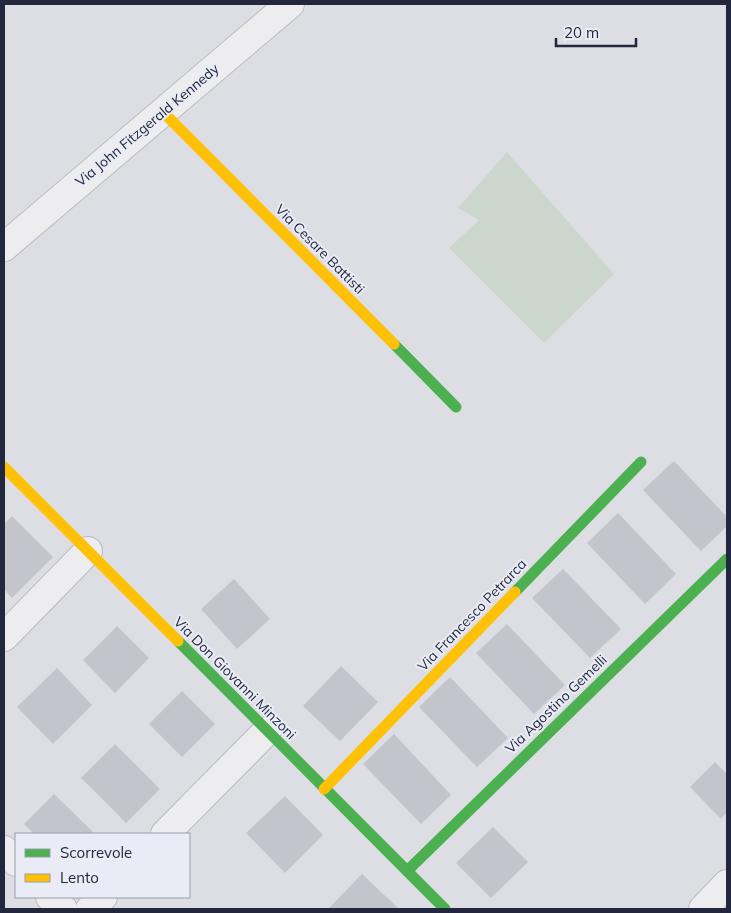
<svg xmlns="http://www.w3.org/2000/svg" width="731" height="913" viewBox="0 0 731 913" font-family="Mulish,sans-serif">
	<style>
		.green { fill: #cbd7cd }
		.building { fill: #c4c5cc }
		.lines { fill: none; stroke-linecap: round; stroke-linejoin: round }
		.street-casing { stroke: #babbc1; stroke-width: 30 }
		.street { stroke: #ededf0; stroke-width: 28 }
		.fast { stroke: #4caf50; stroke-width: 11 }
		.slow { stroke: #ffc107; stroke-width: 11 }
		.labels { text-anchor: middle; stroke-width: 4; stroke-linejoin: round; paint-order: stroke }
		.street-label { font-size: 14px; fill: #23273e; stroke: #e9ecf4 }
	</style>
	<rect width="100%" height="100%" fill="#dddee4"/>
	<path class="green" d="M507,152L614,274L544,343L449,248L479,220L458,208Z"/>
	<g class="building">
		<path d="M674,461L727,517V526L701,551L643,490Z"/>
		<path d="M618,513L676,574L645,604L587,543Z"/>
		<path d="M12,516L53,557L12,598L4,589V524Z"/>
		<path d="M563,569L621,629L590,658L532,598Z"/>
		<path d="M234,579L270,619L237,649L201,609Z"/>
		<path d="M507,624L565,685L534,714L476,653Z"/>
		<path d="M117,626L149,658L115,693L83,660Z"/>
		<path d="M341,666L378,702L340,741L303,706Z"/>
		<path d="M57,668L92,705L53,744L17,707Z"/>
		<path d="M450,677L508,738L477,767L419,707Z"/>
		<path d="M182,691L215,724L182,757L149,724Z"/>
		<path d="M394,734L451,795L421,824L363,764Z"/>
		<path d="M115,744L160,789L126,823L81,778Z"/>
		<path d="M715,762L727,774V812L721,819L690,787Z"/>
		<path d="M54,794L95,834H34L24,824Z"/>
		<path d="M285,796L323,835L285,873L246,833Z"/>
		<path d="M493,827L528,862L491,898L456,863Z"/>
		<path d="M362,874L399,909L329,908Z"/>
	</g>
	<g class="lines">
		<defs>
			<g id="street">
				<path d="M4,247L290,4"/>
				<path d="M4,637L88,551"/>
				<path d="M165,834L267,731"/>
				<path d="M4,850L16,862"/>
				<path d="M50,897L63,909"/>
				<path d="M90,909L103,897"/>
				<path d="M703,909L727,884"/>
			</g>
		</defs>
		<use href="#street" class="street-casing"/>
		<use href="#street" class="street"/>
		<g class="fast">
			<path d="M394,344L456,407"/>
			<path d="M515,592L641,462"/>
			<path d="M178,641L445,909"/>
			<path d="M407,871L727,559"/>
		</g>
		<g class="slow">
			<path d="M163,112L394,344"/>
			<path d="M4,467L178,641"/>
			<path d="M324,789L515,592"/>
		</g>
	</g>
	<g class="labels">
		<g class="street-label">
			<text transform="translate(147 125) rotate(-40)" y="5">Via John Fitzgerald Kennedy</text>
			<text transform="translate(320 249) rotate(45)" y="5">Via Cesare Battisti</text>
			<text transform="translate(472 615) rotate(-46)" y="5">Via Francesco Petrarca</text>
			<text transform="translate(235 678) rotate(45)" y="5">Via Don Giovanni Minzoni</text>
			<text transform="translate(556 704) rotate(-44)" y="5">Via Agostino Gemelli</text>
		</g>
	</g>
	<rect width="731" height="913" fill="none" stroke="#23273e" stroke-width="10"/>
	<rect x="15" y="833" width="175" height="65" fill="#e9ecf4" stroke="#9a9dab"/>
	<rect x="25" y="849" width="25" height="8" fill="#4caf50" stroke="#9a9dab"/>
	<text x="60" y="858" font-size="15" fill="#23273e">Scorrevole</text>
	<rect x="25" y="874" width="25" height="8" fill="#ffc107" stroke="#9a9dab"/>
	<text x="60" y="883" font-size="15" fill="#23273e">Lento</text>
	<path d="M556 38v8h80v-8" fill="none" stroke="#23273e" stroke-width="2.5"/>
	<text x="564" y="38" font-size="15" fill="#23273e" stroke="#e9ecf4" stroke-width="4" paint-order="stroke">20 m</text>
</svg>
